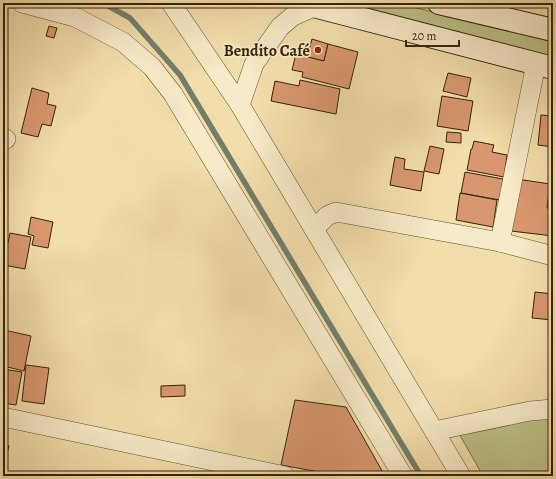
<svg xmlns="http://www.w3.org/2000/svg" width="556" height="479" viewBox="0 0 556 479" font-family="Alegreya,serif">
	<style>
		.green { fill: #bcc188; stroke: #7a724a }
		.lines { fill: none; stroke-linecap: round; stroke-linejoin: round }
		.stream { stroke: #737f6a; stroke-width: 5.5 }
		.building { fill: #d8976e; stroke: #37230b }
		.street-casing { stroke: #665233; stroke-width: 20 }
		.secondary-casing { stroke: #37230b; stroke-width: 24 }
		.street { stroke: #f7eac8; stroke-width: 19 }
		.secondary { stroke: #f7eac8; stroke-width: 22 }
		.poi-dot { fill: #8f2418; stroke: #f7eac8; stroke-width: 1.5 }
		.labels { text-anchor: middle; stroke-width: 3.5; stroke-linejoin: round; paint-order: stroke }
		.poi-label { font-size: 16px; font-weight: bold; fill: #37230b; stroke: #f7eac8; text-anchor: end }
	</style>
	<rect width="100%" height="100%" fill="#f2deab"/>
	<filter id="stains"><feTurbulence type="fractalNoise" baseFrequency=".005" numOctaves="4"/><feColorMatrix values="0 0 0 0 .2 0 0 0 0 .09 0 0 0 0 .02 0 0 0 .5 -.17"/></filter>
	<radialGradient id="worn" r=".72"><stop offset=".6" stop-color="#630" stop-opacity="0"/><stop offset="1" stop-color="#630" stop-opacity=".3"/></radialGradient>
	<g class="green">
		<path d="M323,3H396L553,41V58Z"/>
		<path d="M553,413V476H483L453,423Z"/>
	</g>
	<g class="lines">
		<path class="stream" d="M103,3L130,18L180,75L421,476"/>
	</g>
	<g class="building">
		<path d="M49,26L57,28L54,38L46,36Z"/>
		<path d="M312,39L328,44L324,61L307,57Z"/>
		<path d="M328,44L358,52L349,89L302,77L303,72L292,70L296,54L324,61Z"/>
		<path d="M448,73L471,78L467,97L443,91Z"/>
		<path d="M300,80L340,89L336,114L271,101L275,81L299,86Z"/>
		<path d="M32,88L49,93L47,104L56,106L51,126L42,124L38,137L21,133Z"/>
		<path d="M442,96L473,101L468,131L437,126Z"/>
		<path d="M541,115L553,116V147L538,145Z"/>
		<path d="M447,132L461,133V143L446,142Z"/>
		<path d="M474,141L494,145L492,152L507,155L504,177L467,170L471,149H472Z"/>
		<path d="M430,146L444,149L439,174L424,171Z"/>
		<path d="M395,157L405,159L404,169L424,172L421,191L390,185Z"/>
		<path d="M465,172L503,179L500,200L461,193Z"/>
		<path d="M517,179L550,184L547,208L553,209V236L511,231Z"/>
		<path d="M460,193L497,200L493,227L456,220Z"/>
		<path d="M31,217L53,222L48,248L32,245L34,236L28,234Z"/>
		<path d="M10,233L31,237L25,269L3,265V242L8,243Z"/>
		<path d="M535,292L553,294V320L532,318Z"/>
		<path d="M4,330L31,336L24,371L3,366V336Z"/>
		<path d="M26,365L49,368L44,404L22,401Z"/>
		<path d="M3,369L22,372L16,405L3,403Z"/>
		<path d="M185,385V396L161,397V386Z"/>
		<path d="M295,400L346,407L385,476H341L281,465Z"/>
		<path d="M3,444L9,446L3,468Z"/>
	</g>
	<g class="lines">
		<defs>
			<g id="street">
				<path d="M22,3L75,17L123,42L152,67L173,94L403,476"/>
				<path d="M171,3L240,105L461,476"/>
				<path d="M240,105L254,64L280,27L293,16L316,6"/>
				<path d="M3,138L6,139"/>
				<path d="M314,229L327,216L336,212L500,242L553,256"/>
				<path d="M500,242L536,64"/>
				<path d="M3,417L285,476"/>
				<path d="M434,431L530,411L553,409"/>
			</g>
			<g id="secondary">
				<path d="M302,3L553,68"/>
				<path d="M439,3L553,30"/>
			</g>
		</defs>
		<use href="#street" class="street-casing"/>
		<use href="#secondary" class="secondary-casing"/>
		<use href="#street" class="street"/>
		<use href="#secondary" class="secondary"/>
	</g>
	<circle class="poi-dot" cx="318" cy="50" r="4"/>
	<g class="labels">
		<g class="poi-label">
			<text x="310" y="56">Bendito Café</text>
		</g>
	</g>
	<rect width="556" height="479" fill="none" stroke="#f2deab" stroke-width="16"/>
	<rect x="4" y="4" width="548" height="471" fill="none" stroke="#37230b" stroke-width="2"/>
	<rect x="8" y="8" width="540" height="463" fill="none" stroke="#37230b"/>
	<path d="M406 40v6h53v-6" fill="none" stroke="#37230b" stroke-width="2"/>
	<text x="412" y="40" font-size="12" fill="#37230b" stroke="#f7eac8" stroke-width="3" paint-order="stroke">20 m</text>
	<rect width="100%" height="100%" filter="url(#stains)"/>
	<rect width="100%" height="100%" fill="url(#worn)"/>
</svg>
